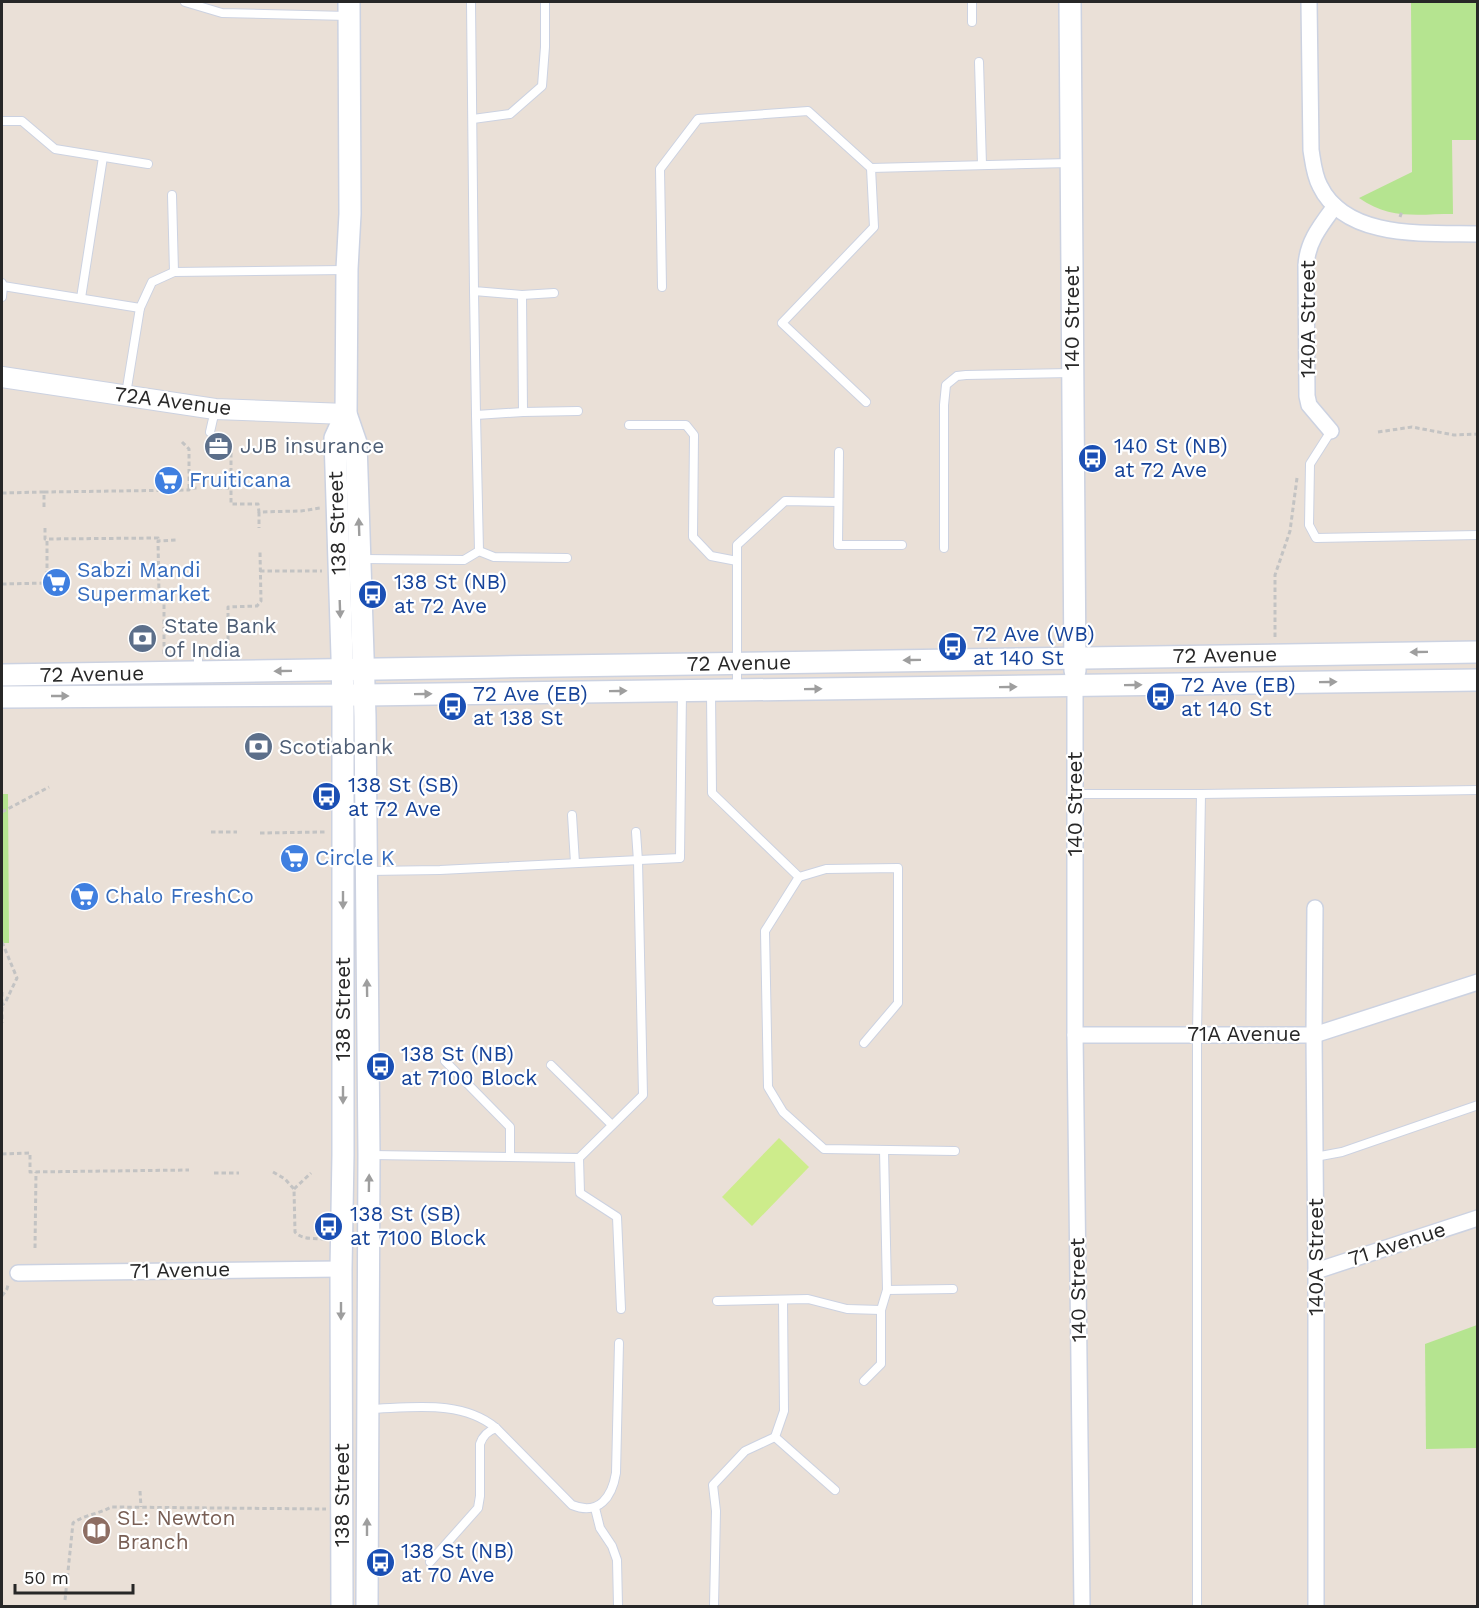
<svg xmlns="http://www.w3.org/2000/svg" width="1479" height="1608" viewBox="0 0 1479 1608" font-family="'Work Sans',sans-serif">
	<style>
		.green { fill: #b5e490 }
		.pitch { fill: #cdec8b }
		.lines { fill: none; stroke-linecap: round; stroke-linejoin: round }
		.service-casing { stroke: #ccd2e1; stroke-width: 10 }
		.minor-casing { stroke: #ccd2e1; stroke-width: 18 }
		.tertiary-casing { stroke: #ccd2e1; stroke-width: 22 }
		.secondary-casing { stroke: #ccd2e1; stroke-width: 24 }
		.path { stroke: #c3c3c3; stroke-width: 3; stroke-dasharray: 4.5 3; stroke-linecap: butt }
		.service { stroke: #fff; stroke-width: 8 }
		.minor { stroke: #fff; stroke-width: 15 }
		.tertiary { stroke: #fff; stroke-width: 20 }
		.secondary { stroke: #fff; stroke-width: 21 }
		.oneway { fill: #9e9e9e }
		.labels { text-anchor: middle; stroke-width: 4.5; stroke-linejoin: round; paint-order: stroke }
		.street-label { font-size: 21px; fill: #272727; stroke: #fff }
		.service-label { font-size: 21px; fill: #4e5e75; stroke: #fff; text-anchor: start }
		.transit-label { font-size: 21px; fill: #164399; stroke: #fff; text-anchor: start }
		.shop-label { font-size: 21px; fill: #366cbe; stroke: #fff; text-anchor: start }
		.education-label { font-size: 21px; fill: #785e54; stroke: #fff; text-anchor: start }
	</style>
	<rect width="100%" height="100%" fill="#eae0d7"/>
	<g class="green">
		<path d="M1411,2H1477V140H1452L1453,214C1417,214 1390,220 1359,198L1412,172Z"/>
		<path d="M2,794H8L9,943H2Z"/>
		<path d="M1477,1325V1448L1426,1449L1425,1344Z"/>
	</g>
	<path class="pitch" d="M779,1138L809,1167L752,1226L722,1197Z"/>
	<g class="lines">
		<defs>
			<g id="service">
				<path d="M185,2L222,13L348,16"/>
				<path d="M471,2L474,291L522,295L554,293"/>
				<path d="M972,22V2"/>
				<path d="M979,62L982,165"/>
				<path d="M473,119L510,114L542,86L545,47V2"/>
				<path d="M2,121H22L55,149L148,164"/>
				<path d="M172,195L174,272"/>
				<path d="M2,283L3,286L2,297"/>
				<path d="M3,286L140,308"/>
				<path d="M662,287L660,169L698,119L808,111L871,168"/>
				<path d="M474,291L476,415"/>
				<path d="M522,295L523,412"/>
				<path d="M81,298L103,157"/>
				<path d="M126,394L140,308L152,282L174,272L346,270"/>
				<path d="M866,402L782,323L874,227L871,168L1070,163"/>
				<path d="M629,425H686L694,435L693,537L711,556L737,561"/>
				<path d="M1331,431L1310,464L1309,525L1316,538L1478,535"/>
				<path d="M210,432L215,410"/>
				<path d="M839,452L838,545H902"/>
				<path d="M944,548V405L946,385L957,376L966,375L1071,373"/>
				<path d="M567,558L494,557L479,551L476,415L523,412L578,411"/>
				<path d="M363,559L464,560L479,551"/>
				<path d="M198,671V649"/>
				<path d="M737,689V545L785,501L838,502"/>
				<path d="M711,692L712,793L799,877L826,869L898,868V1003L864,1043"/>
				<path d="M1075,794H1201L1478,790"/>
				<path d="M572,815L575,863"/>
				<path d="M367,871L440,870L680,858L682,692"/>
				<path d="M799,877L765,931L768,1087L783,1112L824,1149L955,1151"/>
				<path d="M445,1061L510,1127V1157"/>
				<path d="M551,1065L612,1125"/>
				<path d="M371,1155L579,1158L643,1095L638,861L636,832"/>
				<path d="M1315,1157L1342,1152L1478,1105"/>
				<path d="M579,1158L580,1193L617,1217L621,1309"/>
				<path d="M887,1290L953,1289"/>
				<path d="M717,1301L808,1299L847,1309L881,1310"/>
				<path d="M864,1381L881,1364V1310L887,1290L884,1150"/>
				<path d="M368,1409C411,1408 461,1399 496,1428L572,1505C599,1516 612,1497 616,1473L619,1343"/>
				<path d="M775,1437L835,1490"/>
				<path d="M595,1508L600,1528L612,1546L617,1560L618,1606"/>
				<path d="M430,1562L478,1508L480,1496V1444C483,1435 488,1431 496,1428"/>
				<path d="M714,1606L716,1511L713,1485L745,1451L775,1437L784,1411L783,1300"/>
				<path d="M1197,1606V1034L1201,794"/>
			</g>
			<g id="minor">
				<path d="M1309,2L1311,150C1313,162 1314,175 1320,186C1346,240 1427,233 1478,234"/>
				<path d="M1331,431L1309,405L1307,396L1306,266C1307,242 1321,225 1335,206"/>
				<path d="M1075,686V1035L1082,1606"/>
				<path d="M1315,908L1314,1035L1316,1271V1606"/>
				<path d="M1075,1035H1314L1478,982"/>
				<path d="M1316,1271L1478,1218"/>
				<path d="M18,1273L341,1269"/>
			</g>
			<path id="tertiary" d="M2,377L215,409L346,414"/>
			<g id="secondary">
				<path d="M349,2L350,214L347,269L346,414L356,443L365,716L369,1155L367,1606"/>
				<path d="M1070,2L1075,671"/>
				<path d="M2,675C494,668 985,657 1478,652"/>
				<path d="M2,697L364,695L1478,680"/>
				<path d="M342,1606L341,1269L343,1155V710L342,656L335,438L346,414"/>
			</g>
		</defs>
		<use href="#service" class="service-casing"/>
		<use href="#minor" class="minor-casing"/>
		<use href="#tertiary" class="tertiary-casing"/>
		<use href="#secondary" class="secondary-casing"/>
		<g class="path">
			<path d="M1400,217L1402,211"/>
			<path d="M1378,432L1412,427L1454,435L1478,434"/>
			<path d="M182,442L189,449V488"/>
			<path d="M231,453V504H258L259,512L301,511L320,508"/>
			<path d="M217,488H231"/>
			<path d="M2,493L44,492"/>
			<path d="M44,507V492L189,490V488H197"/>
			<path d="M259,512V528"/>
			<path d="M45,528V539L158,538V541"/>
			<path d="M260,571H322"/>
			<path d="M2,584L47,583V539"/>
			<path d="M1275,637V575L1290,531L1297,478"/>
			<path d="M164,654V602L159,594L158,541L176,540"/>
			<path d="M228,655V607L257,606L261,601L260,552"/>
			<path d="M2,812L49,787"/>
			<path d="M211,832H237"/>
			<path d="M260,833L325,832"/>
			<path d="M2,942L17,978L5,1003L2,1005"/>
			<path d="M2,992V1023"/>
			<path d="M2,1154L30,1153V1172L189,1170"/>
			<path d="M273,1172L285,1179L294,1189L295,1232C302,1240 314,1238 324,1239"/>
			<path d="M214,1173H239"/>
			<path d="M294,1189L311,1173"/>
			<path d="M35,1248L36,1172"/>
			<path d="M2,1296L7,1289L8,1285"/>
			<path d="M140,1491L141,1507"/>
			<path d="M65,1600L73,1523C84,1515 99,1514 111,1507L326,1509"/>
		</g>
		<use href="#service" class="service"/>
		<use href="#minor" class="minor"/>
		<use href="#tertiary" class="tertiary"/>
		<use href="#secondary" class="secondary"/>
	</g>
	<defs><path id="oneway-solid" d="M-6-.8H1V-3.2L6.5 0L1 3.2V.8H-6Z" transform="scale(1.5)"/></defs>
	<g class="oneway">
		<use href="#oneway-solid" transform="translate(359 527) rotate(-92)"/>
		<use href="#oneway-solid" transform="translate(340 609) rotate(88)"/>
		<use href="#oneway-solid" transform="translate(1419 652) rotate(179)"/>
		<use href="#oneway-solid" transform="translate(912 660) rotate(179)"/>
		<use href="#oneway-solid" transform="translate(283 671) rotate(179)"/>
		<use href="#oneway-solid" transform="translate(1328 682) rotate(-1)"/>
		<use href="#oneway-solid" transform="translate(1133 685) rotate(-1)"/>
		<use href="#oneway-solid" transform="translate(1008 687) rotate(-1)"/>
		<use href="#oneway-solid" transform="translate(813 689) rotate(-1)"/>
		<use href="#oneway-solid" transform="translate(618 691) rotate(-1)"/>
		<use href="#oneway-solid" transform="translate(423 694) rotate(-1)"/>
		<use href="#oneway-solid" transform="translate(60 696)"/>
		<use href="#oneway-solid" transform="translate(343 900) rotate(90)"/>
		<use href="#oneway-solid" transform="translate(367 988) rotate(-91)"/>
		<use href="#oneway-solid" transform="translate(343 1095) rotate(90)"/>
		<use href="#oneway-solid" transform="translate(369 1183) rotate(-89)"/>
		<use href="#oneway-solid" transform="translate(341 1311) rotate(90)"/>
		<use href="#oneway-solid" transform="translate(367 1527) rotate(-90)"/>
	</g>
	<defs>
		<symbol id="office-disc" viewBox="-11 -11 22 22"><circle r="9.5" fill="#5c6f8a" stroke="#fff"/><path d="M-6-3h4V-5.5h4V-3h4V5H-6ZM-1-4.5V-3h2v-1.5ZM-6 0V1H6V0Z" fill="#fff"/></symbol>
		<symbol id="bus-disc" viewBox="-11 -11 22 22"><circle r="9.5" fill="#1a4fb4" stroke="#fff"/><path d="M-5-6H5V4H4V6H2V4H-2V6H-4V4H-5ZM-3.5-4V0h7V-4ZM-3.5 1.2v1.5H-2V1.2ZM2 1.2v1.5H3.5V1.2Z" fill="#fff"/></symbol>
		<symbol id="supermarket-disc" viewBox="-11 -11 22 22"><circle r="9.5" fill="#3f7fe0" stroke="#fff"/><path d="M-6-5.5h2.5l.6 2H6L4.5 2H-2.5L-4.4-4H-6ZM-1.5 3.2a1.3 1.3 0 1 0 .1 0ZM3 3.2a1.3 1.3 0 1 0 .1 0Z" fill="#fff"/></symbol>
		<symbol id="bank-disc" viewBox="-11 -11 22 22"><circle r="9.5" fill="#5c6f8a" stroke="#fff"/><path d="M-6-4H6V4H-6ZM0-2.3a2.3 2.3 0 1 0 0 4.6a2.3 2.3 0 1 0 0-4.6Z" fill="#fff"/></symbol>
		<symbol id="library-disc" viewBox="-11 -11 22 22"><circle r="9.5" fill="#8d6e63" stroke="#fff"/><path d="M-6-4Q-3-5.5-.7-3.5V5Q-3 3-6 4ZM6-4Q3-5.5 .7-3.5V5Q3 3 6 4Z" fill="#fff"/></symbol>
	</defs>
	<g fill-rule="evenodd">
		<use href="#office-disc" x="202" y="430" width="33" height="33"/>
		<use href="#bus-disc" x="1076" y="442" width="33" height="33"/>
		<use href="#supermarket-disc" x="152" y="464" width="33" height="33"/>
		<use href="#supermarket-disc" x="40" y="566" width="33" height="33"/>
		<use href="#bus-disc" x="356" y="578" width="33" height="33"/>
		<use href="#bank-disc" x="126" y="622" width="33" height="33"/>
		<use href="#bus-disc" x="936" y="630" width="33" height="33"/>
		<use href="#bus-disc" x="1144" y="680" width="33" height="33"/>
		<use href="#bus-disc" x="436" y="690" width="33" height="33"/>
		<use href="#bank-disc" x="242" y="730" width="33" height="33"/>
		<use href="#bus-disc" x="310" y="780" width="33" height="33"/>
		<use href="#supermarket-disc" x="278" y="842" width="33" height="33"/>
		<use href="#supermarket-disc" x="68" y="880" width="33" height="33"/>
		<use href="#bus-disc" x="364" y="1050" width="33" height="33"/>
		<use href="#bus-disc" x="312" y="1210" width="33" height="33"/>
		<use href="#library-disc" x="80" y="1514" width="33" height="33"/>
		<use href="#bus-disc" x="364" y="1546" width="33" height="33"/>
	</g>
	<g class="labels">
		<g class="street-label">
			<text transform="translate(1072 318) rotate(-90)" y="7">140 Street</text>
			<text transform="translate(1308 319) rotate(-90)" y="7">140A Street</text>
			<text transform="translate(173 401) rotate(7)" y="7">72A Avenue</text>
			<text transform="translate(337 523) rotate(-92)" y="7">138 Street</text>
			<text transform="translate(1225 655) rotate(-1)" y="7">72 Avenue</text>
			<text transform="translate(739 663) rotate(-1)" y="7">72 Avenue</text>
			<text transform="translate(92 674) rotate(-1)" y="7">72 Avenue</text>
			<text transform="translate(1075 804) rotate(-90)" y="7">140 Street</text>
			<text transform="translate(343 1009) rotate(-90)" y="7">138 Street</text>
			<text x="1244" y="1041">71A Avenue</text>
			<text transform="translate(1397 1244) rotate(-18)" y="7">71 Avenue</text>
			<text transform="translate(1316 1257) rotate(-90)" y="7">140A Street</text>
			<text transform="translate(180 1270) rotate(-1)" y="7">71 Avenue</text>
			<text transform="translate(1078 1290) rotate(-91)" y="7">140 Street</text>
			<text transform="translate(342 1495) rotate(-90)" y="7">138 Street</text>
		</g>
		<g class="service-label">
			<text x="240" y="453">JJB insurance</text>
			<text x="164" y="633">State Bank<tspan x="164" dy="24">of India</tspan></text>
			<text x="279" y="754">Scotiabank</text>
		</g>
		<g class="transit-label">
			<text x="1114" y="453">140 St (NB)<tspan x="1114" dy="24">at 72 Ave</tspan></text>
			<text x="394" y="589">138 St (NB)<tspan x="394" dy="24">at 72 Ave</tspan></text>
			<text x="973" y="641">72 Ave (WB)<tspan x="973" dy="24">at 140 St</tspan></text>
			<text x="1181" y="692">72 Ave (EB)<tspan x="1181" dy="24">at 140 St</tspan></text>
			<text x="473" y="701">72 Ave (EB)<tspan x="473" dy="24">at 138 St</tspan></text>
			<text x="348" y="792">138 St (SB)<tspan x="348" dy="24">at 72 Ave</tspan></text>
			<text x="401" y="1061">138 St (NB)<tspan x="401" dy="24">at 7100 Block</tspan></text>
			<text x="350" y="1221">138 St (SB)<tspan x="350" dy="24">at 7100 Block</tspan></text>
			<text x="401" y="1558">138 St (NB)<tspan x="401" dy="24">at 70 Ave</tspan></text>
		</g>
		<g class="shop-label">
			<text x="189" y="487">Fruiticana</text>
			<text x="77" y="577">Sabzi Mandi<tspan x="77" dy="24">Supermarket</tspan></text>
			<text x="315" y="865">Circle K</text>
			<text x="105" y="903">Chalo FreshCo</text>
		</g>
		<g class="education-label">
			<text x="117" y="1525">SL: Newton<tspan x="117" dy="24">Branch</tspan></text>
		</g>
	</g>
	<rect width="1479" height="1608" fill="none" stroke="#272727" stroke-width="6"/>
	<path d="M15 1584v9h118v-9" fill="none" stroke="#272727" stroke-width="3"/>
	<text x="24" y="1584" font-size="18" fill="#272727" stroke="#ffffff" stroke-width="4.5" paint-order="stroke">50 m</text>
</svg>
